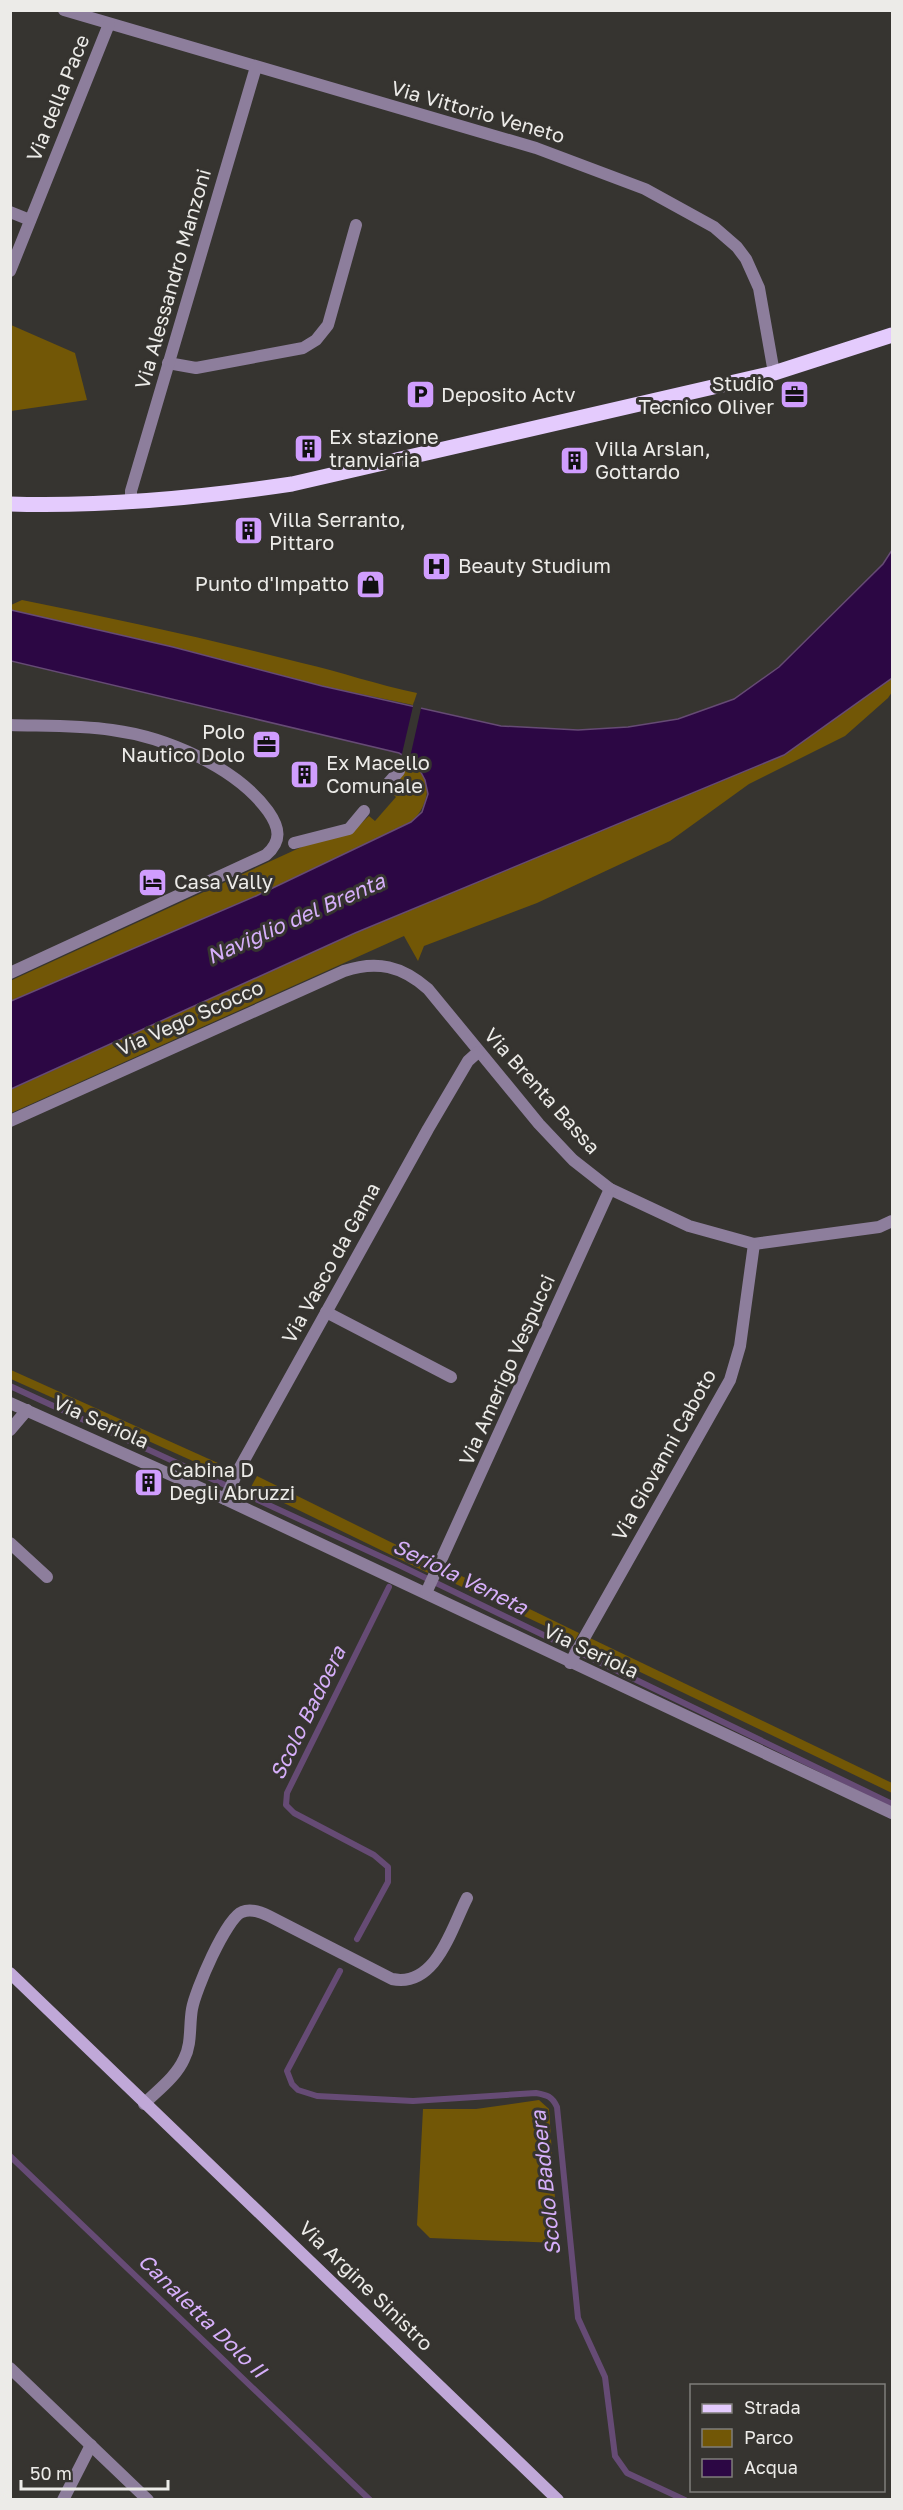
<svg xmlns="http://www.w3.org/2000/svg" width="903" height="2510" viewBox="0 0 903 2510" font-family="'Golos Text',sans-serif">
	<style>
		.green { fill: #725706 }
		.water { fill: #2c0744; stroke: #664b75; stroke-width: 1.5 }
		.pier { fill: #363430 }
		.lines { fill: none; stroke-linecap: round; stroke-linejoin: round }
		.stream { stroke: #664b75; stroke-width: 6 }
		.street { stroke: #8d7e9c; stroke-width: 12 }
		.secondary { stroke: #c0a8d8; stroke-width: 12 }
		.primary { stroke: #e4cbfd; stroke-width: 15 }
		.labels { text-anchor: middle; stroke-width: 6; stroke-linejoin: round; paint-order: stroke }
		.street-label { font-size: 20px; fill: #ecebe8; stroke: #363430 }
		.poi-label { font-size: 20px; fill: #ecebe8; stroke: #363430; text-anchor: start }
		.water-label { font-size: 21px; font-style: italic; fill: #d6affa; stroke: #363430 }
	</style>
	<rect width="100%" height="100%" fill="#363430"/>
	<g class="green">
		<path d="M11,325L75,353L87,400L11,411Z"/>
		<path d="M22,600C116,619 209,639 302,663C341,672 378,685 417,693L413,705L322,686L173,647L11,610V605Z"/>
		<path d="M892,678V692L888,698L845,736L749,784L670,841L537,903L424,946L418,961L404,936L11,1113L10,1090L355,933L784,755Z"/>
		<path d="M410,759C435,773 430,806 411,822L256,896L11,1001L10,981L308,844L352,832L369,816L375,821L396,797L388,790L408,766Z"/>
		<path d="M11,1370L229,1468L226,1476L11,1379Z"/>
		<path d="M257,1476L433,1563L428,1573L251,1487Z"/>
		<path d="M447,1569L579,1633L575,1640L443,1578Z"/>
		<path d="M590,1638L892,1783V1793L586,1646Z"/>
		<path d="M539,2100L549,2109L558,2243L430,2238L417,2225L423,2109H476Z"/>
	</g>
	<path class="water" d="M892,550V678L784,755L355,933L11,1089V1001L256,896L411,822L422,812L428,794L425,780L416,763L399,753L11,661V610L173,647L322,686L501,726L578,730L628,727L678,719L734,699L779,667L883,564Z"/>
	<path class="pier" d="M414,702L422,704L409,762L401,758Z"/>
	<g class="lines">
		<g class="stream">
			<path d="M10,1386L399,1565L892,1804"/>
			<path d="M357,1939L388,1882V1867L374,1855L294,1813L286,1805L287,1793L389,1587"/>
			<path d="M340,1971L287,2071L292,2084L298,2090L317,2096L413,2101L536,2093C547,2095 552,2096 557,2107L578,2318L605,2377L615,2456L627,2473L685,2500"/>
			<path d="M10,2156L370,2500"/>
		</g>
		<g class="street">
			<path d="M64,10L536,148L645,189L714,227L737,247L746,259L759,288L774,373"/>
			<path d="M10,212L30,220"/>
			<path d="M10,271L109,24"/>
			<path d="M168,363L196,368L303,348L316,340L328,325L356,225"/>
			<path d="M131,503V491L256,67"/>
			<path d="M10,725C44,726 79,725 112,730C166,737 236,767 268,811C280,828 282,841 266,855L10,973"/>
			<path d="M385,787L399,771"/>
			<path d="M294,843L349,829L364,811"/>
			<path d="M10,1121L344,971C377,960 402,966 428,989L539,1124L573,1160L610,1189L689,1226L754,1244L879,1227L892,1221"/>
			<path d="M326,1312L451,1377"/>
			<path d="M10,1403L225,1499L892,1813"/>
			<path d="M10,1430L27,1410"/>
			<path d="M225,1499L238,1471L428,1129L468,1061L478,1052"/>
			<path d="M10,1543L47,1577"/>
			<path d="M426,1593L610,1189"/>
			<path d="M570,1663L730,1380L740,1346L754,1244"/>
			<path d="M144,2104C158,2090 176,2077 184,2059C192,2044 189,2026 192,2009C195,1991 226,1918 242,1912C251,1908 261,1912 269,1916L392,1979C436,1988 451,1929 467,1898"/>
			<path d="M10,2368L148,2500"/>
			<path d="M63,2500L91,2445"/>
		</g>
		<path class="secondary" d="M10,1973L558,2500"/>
		<path class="primary" d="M10,504C106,507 198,498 292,484L774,373L892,335"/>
	</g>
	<defs>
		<symbol id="parking-square" viewBox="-11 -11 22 22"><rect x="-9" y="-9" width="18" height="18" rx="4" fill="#d09dfe" stroke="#363430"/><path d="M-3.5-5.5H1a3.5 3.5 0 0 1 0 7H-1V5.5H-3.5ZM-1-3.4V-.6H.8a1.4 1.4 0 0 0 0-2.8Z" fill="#111"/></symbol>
		<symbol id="office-square" viewBox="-11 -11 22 22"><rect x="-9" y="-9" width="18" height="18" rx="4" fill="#d09dfe" stroke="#363430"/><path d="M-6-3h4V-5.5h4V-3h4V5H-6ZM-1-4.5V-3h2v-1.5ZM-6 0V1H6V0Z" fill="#111"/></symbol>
		<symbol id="building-square" viewBox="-11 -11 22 22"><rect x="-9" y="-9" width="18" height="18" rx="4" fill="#d09dfe" stroke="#363430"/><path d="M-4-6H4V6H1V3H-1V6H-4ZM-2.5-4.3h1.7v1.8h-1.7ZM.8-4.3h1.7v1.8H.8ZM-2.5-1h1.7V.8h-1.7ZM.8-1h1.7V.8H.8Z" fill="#111"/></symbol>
		<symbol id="hospital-square" viewBox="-11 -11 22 22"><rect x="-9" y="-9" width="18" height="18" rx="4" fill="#d09dfe" stroke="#363430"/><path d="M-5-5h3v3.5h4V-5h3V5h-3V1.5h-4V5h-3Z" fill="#111"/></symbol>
		<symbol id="shop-square" viewBox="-11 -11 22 22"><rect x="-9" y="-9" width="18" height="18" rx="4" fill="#d09dfe" stroke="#363430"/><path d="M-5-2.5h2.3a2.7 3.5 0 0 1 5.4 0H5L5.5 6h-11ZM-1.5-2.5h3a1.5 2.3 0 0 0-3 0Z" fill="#111"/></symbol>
		<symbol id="hotel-square" viewBox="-11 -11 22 22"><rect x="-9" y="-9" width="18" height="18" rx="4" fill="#d09dfe" stroke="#363430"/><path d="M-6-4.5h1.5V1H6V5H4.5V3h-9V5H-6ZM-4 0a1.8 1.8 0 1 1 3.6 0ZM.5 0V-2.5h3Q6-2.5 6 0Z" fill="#111"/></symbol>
	</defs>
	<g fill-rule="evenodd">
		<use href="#parking-square" x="404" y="378" width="33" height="33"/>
		<use href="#office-square" x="778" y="378" width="33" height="33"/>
		<use href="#building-square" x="292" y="432" width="33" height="33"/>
		<use href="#building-square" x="558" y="444" width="33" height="33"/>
		<use href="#building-square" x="232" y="514" width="33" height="33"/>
		<use href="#hospital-square" x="420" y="550" width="33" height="33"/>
		<use href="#shop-square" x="354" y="568" width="33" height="33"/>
		<use href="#office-square" x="250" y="728" width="33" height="33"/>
		<use href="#building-square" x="288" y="758" width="33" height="33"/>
		<use href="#hotel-square" x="136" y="866" width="33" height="33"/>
		<use href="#building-square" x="132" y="1466" width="33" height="33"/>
	</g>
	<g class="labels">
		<g class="street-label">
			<text transform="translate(58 98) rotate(-68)" y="7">Via della Pace</text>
			<text transform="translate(478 112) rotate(16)" y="7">Via Vittorio Veneto</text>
			<text transform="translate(173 279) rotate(-74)" y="7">Via Alessandro Manzoni</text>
			<text transform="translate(190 1018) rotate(-24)" y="7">Via Vego Scocco</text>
			<text transform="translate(542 1091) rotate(48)" y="7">Via Brenta Bassa</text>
			<text transform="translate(331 1263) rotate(-61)" y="7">Via Vasco da Gama</text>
			<text transform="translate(507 1370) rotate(-66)" y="7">Via Amerigo Vespucci</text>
			<text transform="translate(101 1422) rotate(24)" y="7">Via Seriola</text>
			<text transform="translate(664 1455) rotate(-61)" y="7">Via Giovanni Caboto</text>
			<text transform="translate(591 1651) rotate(25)" y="7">Via Seriola</text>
			<text transform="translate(366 2286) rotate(44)" y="7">Via Argine Sinistro</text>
		</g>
		<g class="poi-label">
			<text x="774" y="391" text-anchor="end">Studio<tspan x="774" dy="23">Tecnico Oliver</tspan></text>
			<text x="441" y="402">Deposito Actv</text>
			<text x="329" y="444">Ex stazione<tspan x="329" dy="23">tranviaria</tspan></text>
			<text x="595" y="456">Villa Arslan,<tspan x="595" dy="23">Gottardo</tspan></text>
			<text x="269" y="527">Villa Serranto,<tspan x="269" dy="23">Pittaro</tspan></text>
			<text x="458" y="573">Beauty Studium</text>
			<text x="349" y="591" text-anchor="end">Punto d'Impatto</text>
			<text x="245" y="739" text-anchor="end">Polo<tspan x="245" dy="23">Nautico Dolo</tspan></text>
			<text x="326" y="770">Ex Macello<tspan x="326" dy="23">Comunale</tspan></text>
			<text x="174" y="889">Casa Vally</text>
			<text x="169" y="1477">Cabina D<tspan x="169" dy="23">Degli Abruzzi</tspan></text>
		</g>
		<g class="water-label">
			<text transform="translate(296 919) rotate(-24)" y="7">Naviglio del Brenta</text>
			<text transform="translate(460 1577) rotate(26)" y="7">Seriola Veneta</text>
			<text transform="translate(308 1713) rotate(-64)" y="7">Scolo Badoera</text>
			<text transform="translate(546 2183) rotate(-96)" y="7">Scolo Badoera</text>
			<text transform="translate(202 2316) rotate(44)" y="7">Canaletta Dolo II</text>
		</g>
	</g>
	<rect width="903" height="2510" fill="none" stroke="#ecebe8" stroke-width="24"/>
	<rect x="690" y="2384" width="195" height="108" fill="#363430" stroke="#7f7d7a" stroke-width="1.5"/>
	<rect x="702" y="2404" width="30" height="9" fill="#e4cbfd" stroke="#7f7d7a" stroke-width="1.5"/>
	<text x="744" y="2414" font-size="18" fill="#ecebe8">Strada</text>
	<rect x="702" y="2429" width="30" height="18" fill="#725706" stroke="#7f7d7a" stroke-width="1.5"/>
	<text x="744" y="2444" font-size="18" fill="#ecebe8">Parco</text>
	<rect x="702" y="2459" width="30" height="18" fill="#2c0744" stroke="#7f7d7a" stroke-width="1.5"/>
	<text x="744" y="2474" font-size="18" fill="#ecebe8">Acqua</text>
	<path d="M21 2480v9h147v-9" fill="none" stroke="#ecebe8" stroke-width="3"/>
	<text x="30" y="2480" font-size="18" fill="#ecebe8" stroke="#363430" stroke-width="4.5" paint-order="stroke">50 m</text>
</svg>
